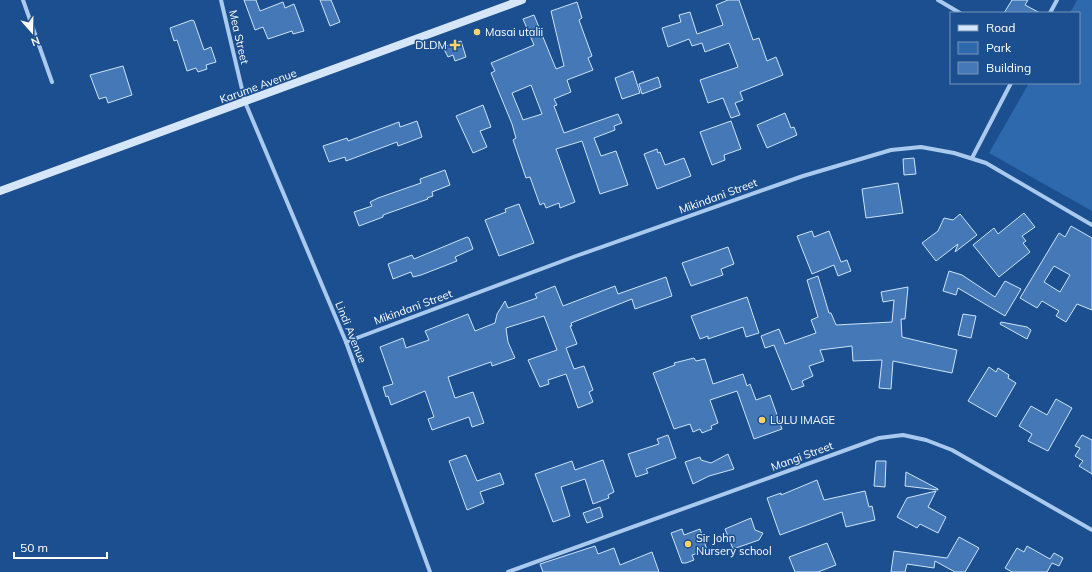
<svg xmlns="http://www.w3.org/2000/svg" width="1092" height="572" viewBox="0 0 1092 572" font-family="Mulish,sans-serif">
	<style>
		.green { fill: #2e69ad }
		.building { fill: #4478b7; stroke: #cfe3fa; fill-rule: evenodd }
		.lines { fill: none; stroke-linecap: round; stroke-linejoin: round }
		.street { stroke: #a9c9ee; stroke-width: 4 }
		.secondary { stroke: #d6e6fa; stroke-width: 8 }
		.poi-dot { fill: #ffd166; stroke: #1b4f8f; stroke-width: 1.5 }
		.labels { text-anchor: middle; stroke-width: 3; stroke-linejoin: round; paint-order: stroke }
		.poi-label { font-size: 11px; fill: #fff; stroke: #1b4f8f; text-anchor: start }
		.street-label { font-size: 11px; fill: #fff; stroke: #1b4f8f }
	</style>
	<rect width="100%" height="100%" fill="#1b4f8f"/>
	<path class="green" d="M1077,0H1092V211L989,153L1029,83H1079V13H1070Z"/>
	<g class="building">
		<path d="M244,0H256L260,11L283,2L285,8L294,4L304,31L293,34L292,31L268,39L263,27L255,30Z"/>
		<path d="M320,0H331L340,22L330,26Z"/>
		<path d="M728,0H739L753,40L759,38L767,61L776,57L783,75L740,92L743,100L735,103L740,115L731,118L723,98L708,103L700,80L738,67L729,43L705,52L702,43L692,46L689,39L668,47L662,28L681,22L679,15L690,12L697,34L723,25L716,5Z"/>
		<path d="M1012,0H1028L1025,5L1040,13H1004Z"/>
		<path d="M577,2L582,18L579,20L592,56L588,58L593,70L567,80L571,92L554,99L557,105L554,106L564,133L618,114L622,123L614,126L615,130L594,138L601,156L616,151L628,185L600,194L582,141L556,149L575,202L560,208L559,203L546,208L544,203L540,205L530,177L526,178L513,140L516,138L512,124L491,73L495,71L491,63L534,45L523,19L534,15L556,69L564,66L551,11ZM531,85L542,114L523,120L512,93Z"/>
		<path d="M192,20L194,21L204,50L211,47L216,62L206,65L207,69L198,72L196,68L187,71L177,40L174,41L170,28Z"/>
		<path d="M461,41L466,57L455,61L453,55L448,57L443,47Z"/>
		<path d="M123,66L132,95L108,103L106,97L99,99L90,75Z"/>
		<path d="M633,71L640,93L622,99L615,78Z"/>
		<path d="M658,77L661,87L642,94L639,84Z"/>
		<path d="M483,105L491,127L480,131L487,147L473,153L456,116Z"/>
		<path d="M785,113L791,128L794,127L797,135L767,148L757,125Z"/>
		<path d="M417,121L422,137L398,146L397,142L346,161L345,157L329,162L323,146L347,138L348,141L399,122L400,127Z"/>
		<path d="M731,121L741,149L724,155L725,160L712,165L700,132Z"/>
		<path d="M657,149L658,153L660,152L665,165L684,158L691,176L657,189L644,154Z"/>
		<path d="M914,158L916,174L904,175L903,159Z"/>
		<path d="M445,170L450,185L432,192L433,196L427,198L428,199L383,215V217L359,226L354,212L372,206L370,202L378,198L421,183L420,179Z"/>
		<path d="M898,183L903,213L866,218L862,189Z"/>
		<path d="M519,204L534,243L499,256L485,220L506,212L505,209Z"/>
		<path d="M1024,213L1035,227L1022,236L1026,241L1023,243L1030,252L999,277L973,245L994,228L998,234Z"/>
		<path d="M960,214L977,235L955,252L958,244L936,261L922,243L938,231L944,218L953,220Z"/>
		<path d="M1071,226L1092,238V310L1077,304L1066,322L1056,316L1059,311L1042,301L1037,308L1020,298L1059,233L1065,237ZM1054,266L1070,275L1060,292L1044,282Z"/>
		<path d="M812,231L814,237L829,231L841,262L847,260L851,271L838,276L834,265L812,274L797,236Z"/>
		<path d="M467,237L469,238L473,249L455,257L457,261L421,275L413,277L411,272L393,279L388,264L412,255L414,259Z"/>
		<path d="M728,247L734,264L721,269L723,275L691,286L682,263Z"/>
		<path d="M949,271L962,275L995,297L1005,281L1021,289L1005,316L958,288L956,295L943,291Z"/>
		<path d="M818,276L829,313H831L836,325L892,322L894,300L883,302L881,292L908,287L905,319H901L902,337L957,350L952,373L893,361L891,389L879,388L882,360L853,361L852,346L820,350L824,361L809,366L813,376L802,381L804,386L792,390L774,345L765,348L761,336L779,329L785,344L816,333L811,320L818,317L807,280Z"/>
		<path d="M666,277L672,296L635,309L632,299L571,323L572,326H570L577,344L566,348L574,369L584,366L593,390L589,392L593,402L578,408L566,374L548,380L549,384L540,387L528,360L557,350L544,316L506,328L508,342L515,358L492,366L491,362L448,377L455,398L473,392L484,423L472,427L469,417L432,430L428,419L434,417L425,391L391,405L388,396L386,397L383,387L393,384L380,347L403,338L406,348L429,340L425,331L468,314L475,331L495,323L497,314L505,301L508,308L537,298L535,294L555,286L563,306L615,286L618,294Z"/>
		<path d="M747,297L759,333L746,337L743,327L708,339V336L700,339L691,316Z"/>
		<path d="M963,314L976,316L971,338L958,335Z"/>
		<path d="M1001,322L1027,327L1031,330L1027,339L1000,324Z"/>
		<path d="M694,358L696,361L705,359L713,384L743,374L747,386L750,384L756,400L770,395L782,429L754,439L737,391L710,400L718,423L711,426L712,429L702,433L700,429L693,432L690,424L674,429L653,373L675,365L674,363Z"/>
		<path d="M989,367L996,372L998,368L1009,375L1008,378L1016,383L996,417L968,401Z"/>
		<path d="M1056,399L1072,408L1048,451L1028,441L1032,434L1019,426L1031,406L1047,415Z"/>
		<path d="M668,435L676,458L646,469L648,473L636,477L628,454L659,444L657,439Z"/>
		<path d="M1082,435L1092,440V474L1079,466L1083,461L1075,456L1080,448L1075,446Z"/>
		<path d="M728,454L734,469L709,476L693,484L685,462L700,457L701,460L711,463Z"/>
		<path d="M466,455L477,481L500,473L504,484L480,492L484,503L467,510L449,461Z"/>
		<path d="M603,460L614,492L608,495L609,498L593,504L585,479L561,487L570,516L553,522L535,474L572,461L575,470Z"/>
		<path d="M876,461H886L885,487L874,486Z"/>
		<path d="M906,472L938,489V490L905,486Z"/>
		<path d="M817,480L824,500L865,491L869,507L872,506L875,520L846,527L842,512L780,535L767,498L781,493V495Z"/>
		<path d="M936,491L928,507L946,517L938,533L920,524L917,528L897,517L907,498Z"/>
		<path d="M600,507L603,517L587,523L583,513Z"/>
		<path d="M751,518L755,530L763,533L759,540L733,549L725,529Z"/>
		<path d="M682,529L684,535L700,529L707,550L692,555L694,560L686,563H682L671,533Z"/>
		<path d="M959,537L979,548L965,572H955L935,561L934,568L907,564L905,572H891L894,551L947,558Z"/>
		<path d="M827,543L836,565L818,572H795L789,557Z"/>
		<path d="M595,546L598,554L614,548L620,565L652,552L659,572H543L540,564Z"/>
		<path d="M1027,546L1050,559L1054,553L1063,558L1059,566L1052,563L1047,572H1012L1005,568L1017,548L1024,552Z"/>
	</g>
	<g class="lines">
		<g class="street">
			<path d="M23,0L52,82"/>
			<path d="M221,0L245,102L346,342L430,572"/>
			<path d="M938,0L960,13"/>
			<path d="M1050,13L1057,0"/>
			<path d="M972,158L1011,83"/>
			<path d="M346,342L576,256L803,176L891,150L921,147L954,153L986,163L1092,225"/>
			<path d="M508,572L879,438L903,435L926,440L952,450L1092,530"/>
		</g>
		<path class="secondary" d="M0,191L522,0"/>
	</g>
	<g class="poi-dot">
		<circle cx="477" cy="32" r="4"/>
		<path d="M453 39h4v4h4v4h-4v4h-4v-4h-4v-4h4z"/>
		<circle cx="762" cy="420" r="4"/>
		<circle cx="688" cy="544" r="4"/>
	</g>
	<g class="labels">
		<g class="poi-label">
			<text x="485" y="36">Masai utalii</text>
			<text x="447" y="49" text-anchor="end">DLDM</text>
			<text x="770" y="424">LULU IMAGE</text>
			<text x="696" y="542">Sir John<tspan x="696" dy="13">Nursery school</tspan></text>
		</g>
		<g class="street-label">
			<text transform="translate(239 37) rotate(77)" y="4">Mea Street</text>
			<text transform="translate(258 86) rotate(-20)" y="4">Karume Avenue</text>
			<text transform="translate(718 196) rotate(-20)" y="4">Mikindani Street</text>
			<text transform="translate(413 307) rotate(-20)" y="4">Mikindani Street</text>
			<text transform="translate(351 332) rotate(68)" y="4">Lindi Avenue</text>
			<text transform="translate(802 456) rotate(-20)" y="4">Mangi Street</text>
		</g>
	</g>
	<rect x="950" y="12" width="130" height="72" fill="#1b4f8f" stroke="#7695bc"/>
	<rect x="958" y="25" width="20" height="6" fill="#d6e6fa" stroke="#7695bc"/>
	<text x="986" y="32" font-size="12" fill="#ffffff">Road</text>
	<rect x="958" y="42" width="20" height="12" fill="#2e69ad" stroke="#7695bc"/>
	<text x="986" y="52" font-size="12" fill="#ffffff">Park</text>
	<rect x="958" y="62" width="20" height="12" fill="#4478b7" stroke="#7695bc"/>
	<text x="986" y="72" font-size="12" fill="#ffffff">Building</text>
	<g transform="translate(32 32) rotate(160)" stroke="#1b4f8f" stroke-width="3" paint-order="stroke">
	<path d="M0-3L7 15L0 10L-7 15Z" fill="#ffffff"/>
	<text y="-6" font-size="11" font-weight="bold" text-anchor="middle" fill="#ffffff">N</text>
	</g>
	<path d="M14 552v6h93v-6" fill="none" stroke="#ffffff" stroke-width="2"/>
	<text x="20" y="552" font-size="12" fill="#ffffff" stroke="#1b4f8f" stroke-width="3" paint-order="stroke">50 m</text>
</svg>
